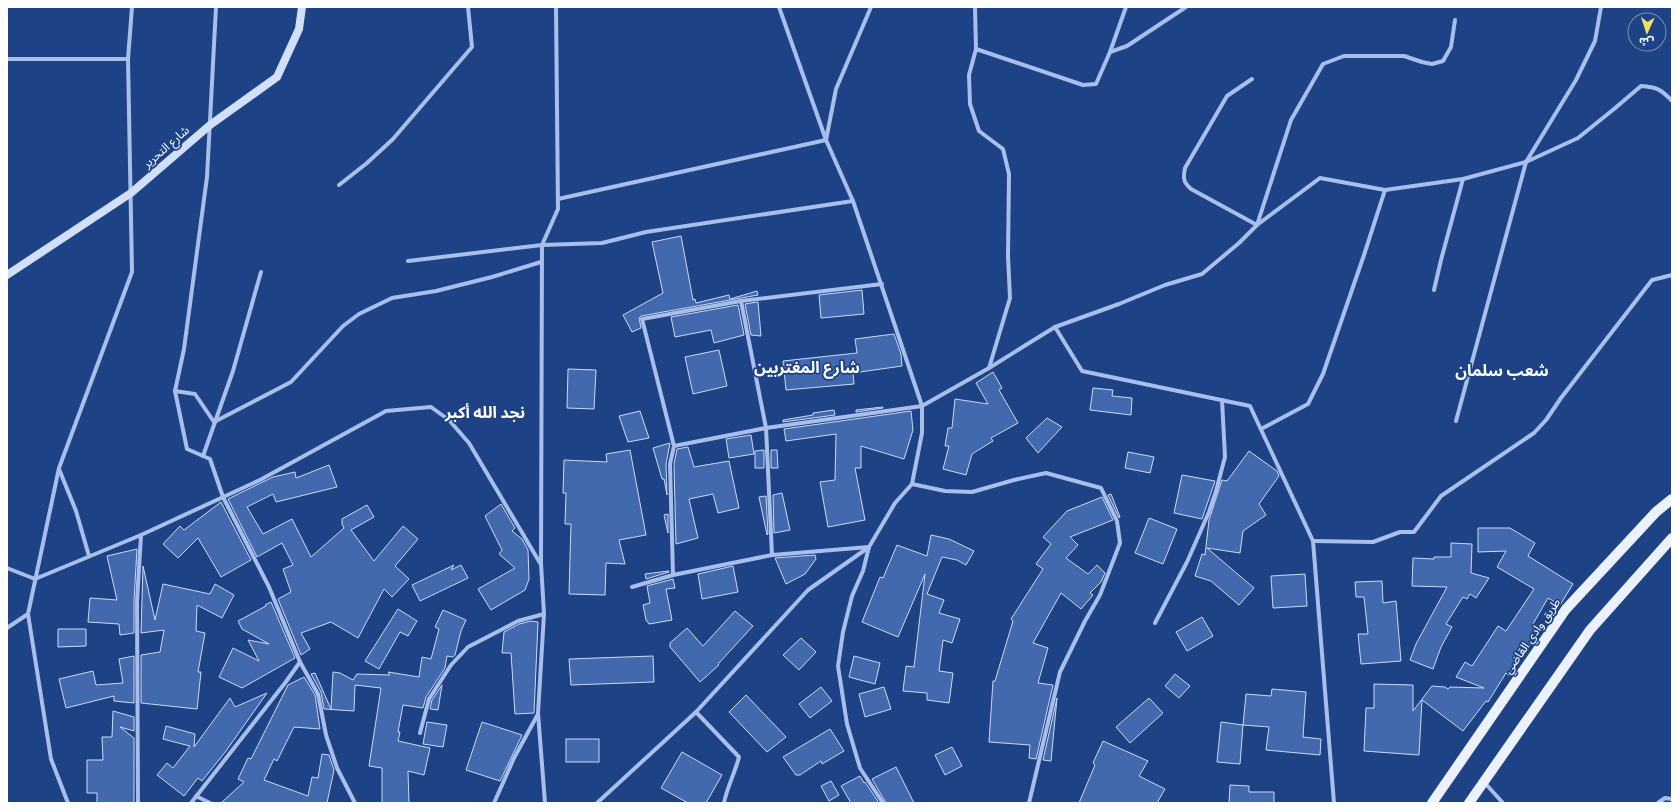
<svg xmlns="http://www.w3.org/2000/svg" width="1679" height="810" viewBox="0 0 1679 810" font-family="Signika,'Noto Sans Arabic',sans-serif">
	<style>
		.building { fill: #4269ad; stroke: #ccdcf8 }
		.lines { fill: none; stroke-linecap: round; stroke-linejoin: round }
		.minor { stroke: #a7bfea; stroke-width: 4 }
		.secondary { stroke: #d2dff8; stroke-width: 8 }
		.primary { stroke: #ebf1fe; stroke-width: 10 }
		.labels { text-anchor: middle; stroke-width: 3.5; stroke-linejoin: round; paint-order: stroke }
		.street-label { font-size: 12px; fill: #fff; stroke: #1e4286 }
		.district-label { font-size: 16px; font-weight: bold; fill: #fff; stroke: #1e4286 }
	</style>
	<rect width="100%" height="100%" fill="#1e4286"/>
	<g class="building">
		<path d="M681,236L693,300L695,299L696,303L729,295L730,299L757,291L758,295L641,316L639,318L641,328L632,332L623,315L663,293L652,242Z"/>
		<path d="M862,290L864,314L821,318L819,295Z"/>
		<path d="M758,302L761,336L751,335L745,304Z"/>
		<path d="M738,305L744,335L714,343L711,330L675,337L671,317Z"/>
		<path d="M894,334L901,354L902,366L853,373L854,384L786,390L783,361L857,353L855,339Z"/>
		<path d="M719,350L727,386L693,394L685,357Z"/>
		<path d="M568,369L596,370L594,409L567,408Z"/>
		<path d="M993,372L1002,388L999,390L1018,423L991,438L993,441L972,454L966,475L943,469L949,446H945L948,428H952L955,399L988,404L976,383Z"/>
		<path d="M1093,388L1113,390L1112,396L1132,398L1131,415L1090,410Z"/>
		<path d="M883,407V408L856,412V410Z"/>
		<path d="M834,410L835,415L783,422V420L813,415V413Z"/>
		<path d="M640,411L649,438L628,442L619,416Z"/>
		<path d="M911,411L913,430L904,459L861,446V468H855L865,520L828,527L820,482L835,480L836,434L786,441L784,429Z"/>
		<path d="M1047,418L1062,427L1038,453L1026,438Z"/>
		<path d="M751,435L754,454L729,458L726,439Z"/>
		<path d="M670,443L666,464L667,495L664,479H662L653,448Z"/>
		<path d="M688,447L694,467L729,461L739,508L718,513L713,494L689,499L698,538L676,544L674,464L677,449Z"/>
		<path d="M630,450L646,535L619,540L625,564L606,563L605,595L569,594L571,524H565L566,493H563L564,460L607,462L606,454Z"/>
		<path d="M764,450V468H755V451Z"/>
		<path d="M771,450H777L778,468H771Z"/>
		<path d="M1249,451L1277,471L1279,476L1259,504L1266,515L1243,531L1240,553L1207,548L1254,588L1239,605L1211,581L1195,576L1202,554L1205,555L1209,520L1222,480L1227,481Z"/>
		<path d="M1128,452L1154,457L1150,473L1125,468Z"/>
		<path d="M329,465L337,487L276,502L273,494L247,507L263,534L292,519L311,557L344,528L342,524V519L367,505L374,517L351,530L374,561L403,526L418,539L395,566L409,579L392,597L384,589L358,638L331,622L301,633L310,649L301,655L278,599L291,592L283,569L293,565L282,543L257,557L228,499L273,477L295,472L296,478Z"/>
		<path d="M1182,475L1215,481L1202,519L1174,513Z"/>
		<path d="M782,493L790,530L774,533L773,495Z"/>
		<path d="M1111,494L1120,517L1119,518L1108,495Z"/>
		<path d="M766,496L768,534L767,535L759,497Z"/>
		<path d="M1102,497L1113,520L1070,537L1078,545L1066,558L1088,574L1097,565L1105,573L1101,582L1090,593L1093,595L1081,609L1061,593L1033,643L1048,648L1038,683L1053,685L1036,759L1029,758L1030,745L989,742L993,681H995L1013,621L1011,619L1043,569L1036,564L1051,544L1043,537L1067,511Z"/>
		<path d="M221,502L251,560L221,577L198,538L178,558L163,544L180,526L184,530Z"/>
		<path d="M501,504L515,528L512,531L522,539L528,550L529,579L525,590L491,610L478,589L515,568L499,554L502,550L485,516Z"/>
		<path d="M668,514V533L664,515Z"/>
		<path d="M1149,518L1177,529L1163,564L1135,553Z"/>
		<path d="M1478,528H1510L1535,543L1528,556L1573,584L1560,605L1548,598L1533,624L1540,628L1509,676L1506,673L1488,702L1486,701L1463,731L1422,700L1419,755L1364,751L1366,708H1374V684L1413,685V711L1432,686L1445,687L1448,689L1450,687L1484,688L1456,677L1465,662L1472,666L1498,626L1506,631L1534,589L1497,567L1506,551L1478,552Z"/>
		<path d="M931,535L949,539L974,551L966,565L957,560L942,557L927,594L944,600L939,613L960,619L952,643L943,640L939,671L953,673L949,703L927,700V693L903,691L906,666L914,667L925,574L898,637L862,622L880,577L883,578L897,545L927,556Z"/>
		<path d="M1451,543L1472,544L1471,573L1489,578L1476,598L1470,594L1467,599L1463,597L1446,624L1452,627L1441,647L1433,669L1410,660L1416,644L1447,587L1412,586L1413,558L1434,559V557H1451Z"/>
		<path d="M137,549L134,601V633L120,635L119,624L88,622L90,598L117,600L107,556Z"/>
		<path d="M815,555L816,559L805,574L786,584L775,558Z"/>
		<path d="M454,565L451,570L461,565L468,578L420,601L412,585Z"/>
		<path d="M143,566L155,620L163,584L210,594L215,584L234,595L222,618L197,605L196,631L205,633L198,672H201L197,709L141,703V655L160,652L164,630L141,633Z"/>
		<path d="M733,566L738,592L702,599L698,574Z"/>
		<path d="M669,571V572L646,579L645,574Z"/>
		<path d="M1305,574L1307,606L1273,608L1271,576Z"/>
		<path d="M673,579L675,588L666,589L672,620L649,624L646,620L643,605L650,603L647,586Z"/>
		<path d="M1382,581L1383,603L1396,601L1401,661L1361,664L1358,634H1368L1364,597H1356L1355,582Z"/>
		<path d="M271,602L295,658L242,688L219,677L233,648L259,661L248,640L269,644L242,629L238,621L266,606L265,605Z"/>
		<path d="M398,609L417,621L408,636L400,632L379,669L365,661Z"/>
		<path d="M443,610L466,620L461,631L455,655L453,657L447,656L445,668L426,697L423,708L403,705L398,732H400L398,741L430,748L424,775L408,771L409,803H382V768L369,766L381,688L355,685L354,711L324,709L321,692L311,674L315,673L331,709L333,672L340,673L353,680L357,674L390,675L388,672L419,677L422,657L431,659L439,629L435,627Z"/>
		<path d="M735,611L753,626L718,664L719,665L700,682L670,647V643L687,628L703,646Z"/>
		<path d="M1202,617L1213,636L1187,651L1176,632Z"/>
		<path d="M531,621L538,622L534,713L515,714L511,653H502L504,632L519,624Z"/>
		<path d="M58,629H86V646L58,647Z"/>
		<path d="M801,638L816,652L799,670L783,655Z"/>
		<path d="M134,656V703L114,701V696L66,708L59,679L93,671L96,685L123,683L119,659Z"/>
		<path d="M653,656L654,682L571,685L569,659Z"/>
		<path d="M854,656L880,663L875,684L849,677Z"/>
		<path d="M1175,674L1190,686L1179,698L1165,686Z"/>
		<path d="M304,677L315,695L320,729L294,727L277,761L274,759L264,780L308,796L312,777L318,778L322,754L329,755L334,770L327,803H221L244,782L238,779L248,758L251,759L288,685Z"/>
		<path d="M442,685L438,710L430,709L432,700Z"/>
		<path d="M821,687L832,701L810,718L799,704Z"/>
		<path d="M884,687L891,709L865,717L859,694Z"/>
		<path d="M1272,689L1306,692L1303,737L1321,739L1320,755L1266,750L1269,727L1243,725L1246,694L1271,696Z"/>
		<path d="M267,693L226,751L202,781L198,778L184,796L157,775L167,763L173,768L190,746L163,739L166,726L195,734L194,747L230,698L235,707Z"/>
		<path d="M746,695L786,737L767,752L729,712Z"/>
		<path d="M1057,698L1051,761L1043,760Z"/>
		<path d="M1149,698L1163,713L1130,743L1116,727Z"/>
		<path d="M113,711L134,717V731L120,727L134,738V803H97V793H87V760H103L102,737H112Z"/>
		<path d="M427,722L447,725L443,747L423,744Z"/>
		<path d="M482,722L522,735L500,781L466,770Z"/>
		<path d="M1221,722L1243,725L1240,764L1217,762Z"/>
		<path d="M830,729L844,751L822,764L821,761L800,775H796L783,757Z"/>
		<rect x="566" y="739" width="33" height="23"/>
		<path d="M1103,741L1148,761L1139,776L1165,789L1157,803H1079L1095,765L1093,763Z"/>
		<path d="M952,747L962,766L945,775L935,755Z"/>
		<path d="M682,752L722,775L706,803H688L661,788Z"/>
		<path d="M896,767L914,803H886L872,779Z"/>
		<path d="M860,776L864,783L865,782L879,803H851L841,786Z"/>
		<path d="M831,781L839,795L829,801L821,786Z"/>
		<path d="M1230,785L1249,786V792H1274V803H1229Z"/>
	</g>
	<g class="lines">
		<g class="minor">
			<path d="M216,7L207,177L184,349L175,391L187,449L210,459L223,497L269,587L300,662L318,694L326,735L337,768L355,803"/>
			<path d="M975,7L976,49L969,75L970,104L979,131L1003,149L1009,174L1008,256L1010,298L989,368"/>
			<path d="M976,49L1083,85L1096,84L1110,52L1126,7"/>
			<path d="M1110,52L1127,46L1186,7"/>
			<path d="M7,59H128"/>
			<path d="M1252,79L1227,96L1185,168C1183,178 1183,182 1191,189L1257,225L1291,120L1323,64L1344,56H1404L1422,62L1432,64L1443,61L1451,47L1455,20"/>
			<path d="M339,185L367,163L393,139L472,47L468,7"/>
			<path d="M558,199L826,140L779,7"/>
			<path d="M408,261L542,245L602,243L646,232L853,201"/>
			<path d="M1434,290L1441,260L1463,179"/>
			<path d="M741,301L766,428L772,555"/>
			<path d="M1055,327L1082,371L1250,406L1313,541L1334,803"/>
			<path d="M175,391L195,394L214,422"/>
			<path d="M1456,421L1526,162L1576,80L1595,41L1601,7"/>
			<path d="M214,422L291,382L343,326L359,314L392,298L436,291L492,277L541,262"/>
			<path d="M1261,429L1308,404L1323,374L1364,255L1385,190"/>
			<path d="M674,446L766,428L922,406L989,368L1055,327L1119,304L1165,285L1202,274L1239,243L1257,225L1320,178L1385,190L1463,179L1526,162L1578,138L1614,109L1641,86C1656,87 1661,89 1672,101"/>
			<path d="M203,456L233,371L261,272"/>
			<path d="M59,469L76,511L89,556"/>
			<path d="M912,484L945,491L972,492L1014,480L1046,473L1101,488L1117,521L1120,543L1100,595L1085,621L1060,672L1029,803"/>
			<path d="M1313,541L1373,542L1400,532H1414L1441,496L1534,433L1546,420L1561,398L1652,280L1672,275"/>
			<path d="M7,568L35,579L141,535L260,480L386,411L431,407L449,420L469,443L540,563"/>
			<path d="M673,575L670,464L674,446L642,319L741,301L882,284"/>
			<path d="M632,587L673,575L772,555L869,547L863,571L852,596L843,632L838,666L847,724L860,768L883,803"/>
			<path d="M28,614L51,759L68,803"/>
			<path d="M1155,623L1187,562L1209,512L1216,491L1225,457L1222,400"/>
			<path d="M7,628L28,614L59,468L132,272L128,59L132,7"/>
			<path d="M696,712L739,757C735,773 727,787 724,803"/>
			<path d="M420,733L429,699L451,665L468,647L518,621L544,614"/>
			<path d="M1484,782L1503,803"/>
			<path d="M196,796L210,803"/>
			<path d="M138,803L137,601L141,535"/>
			<path d="M191,803L285,683L300,662"/>
			<path d="M494,803L514,758L538,714"/>
			<path d="M545,803L538,713L544,614L541,563L542,245L558,209L556,7"/>
			<path d="M597,803L696,712L808,590L869,547L895,503L912,484L922,433V406L853,201L826,140L836,89L871,7"/>
			<path d="M1658,803L1665,798L1672,799"/>
		</g>
		<path class="secondary" d="M7,275L131,193L210,125L277,77L299,29L302,7"/>
		<g class="primary">
			<path d="M1432,803L1566,609L1656,512L1672,499"/>
			<path d="M1469,803L1590,630L1672,538"/>
		</g>
	</g>
	<g class="labels">
		<g class="street-label">
			<text transform="translate(166 147) rotate(-41)" y="4">شارع التحرير</text>
			<text transform="translate(1532 636) rotate(-55)" y="4">طريق وادي القاضي</text>
		</g>
		<g class="district-label">
			<text x="807" y="373">شارع المغتربين</text>
			<text x="1502" y="376">شعب سلمان</text>
			<text x="485" y="418">نجد الله أكبر</text>
		</g>
	</g>
	<rect width="1679" height="810" fill="none" stroke="#ffffff" stroke-width="16"/>
	<g transform="translate(1647 32) rotate(183)"><circle r="19" fill="#1e4286" stroke="#788eb6"/>
	<path d="M0-3L7 15L0 10L-7 15Z" fill="#f9dc66"/>
	<text y="-6" font-size="11" font-weight="bold" text-anchor="middle" fill="#ffffff">ش</text>
	</g>
</svg>
